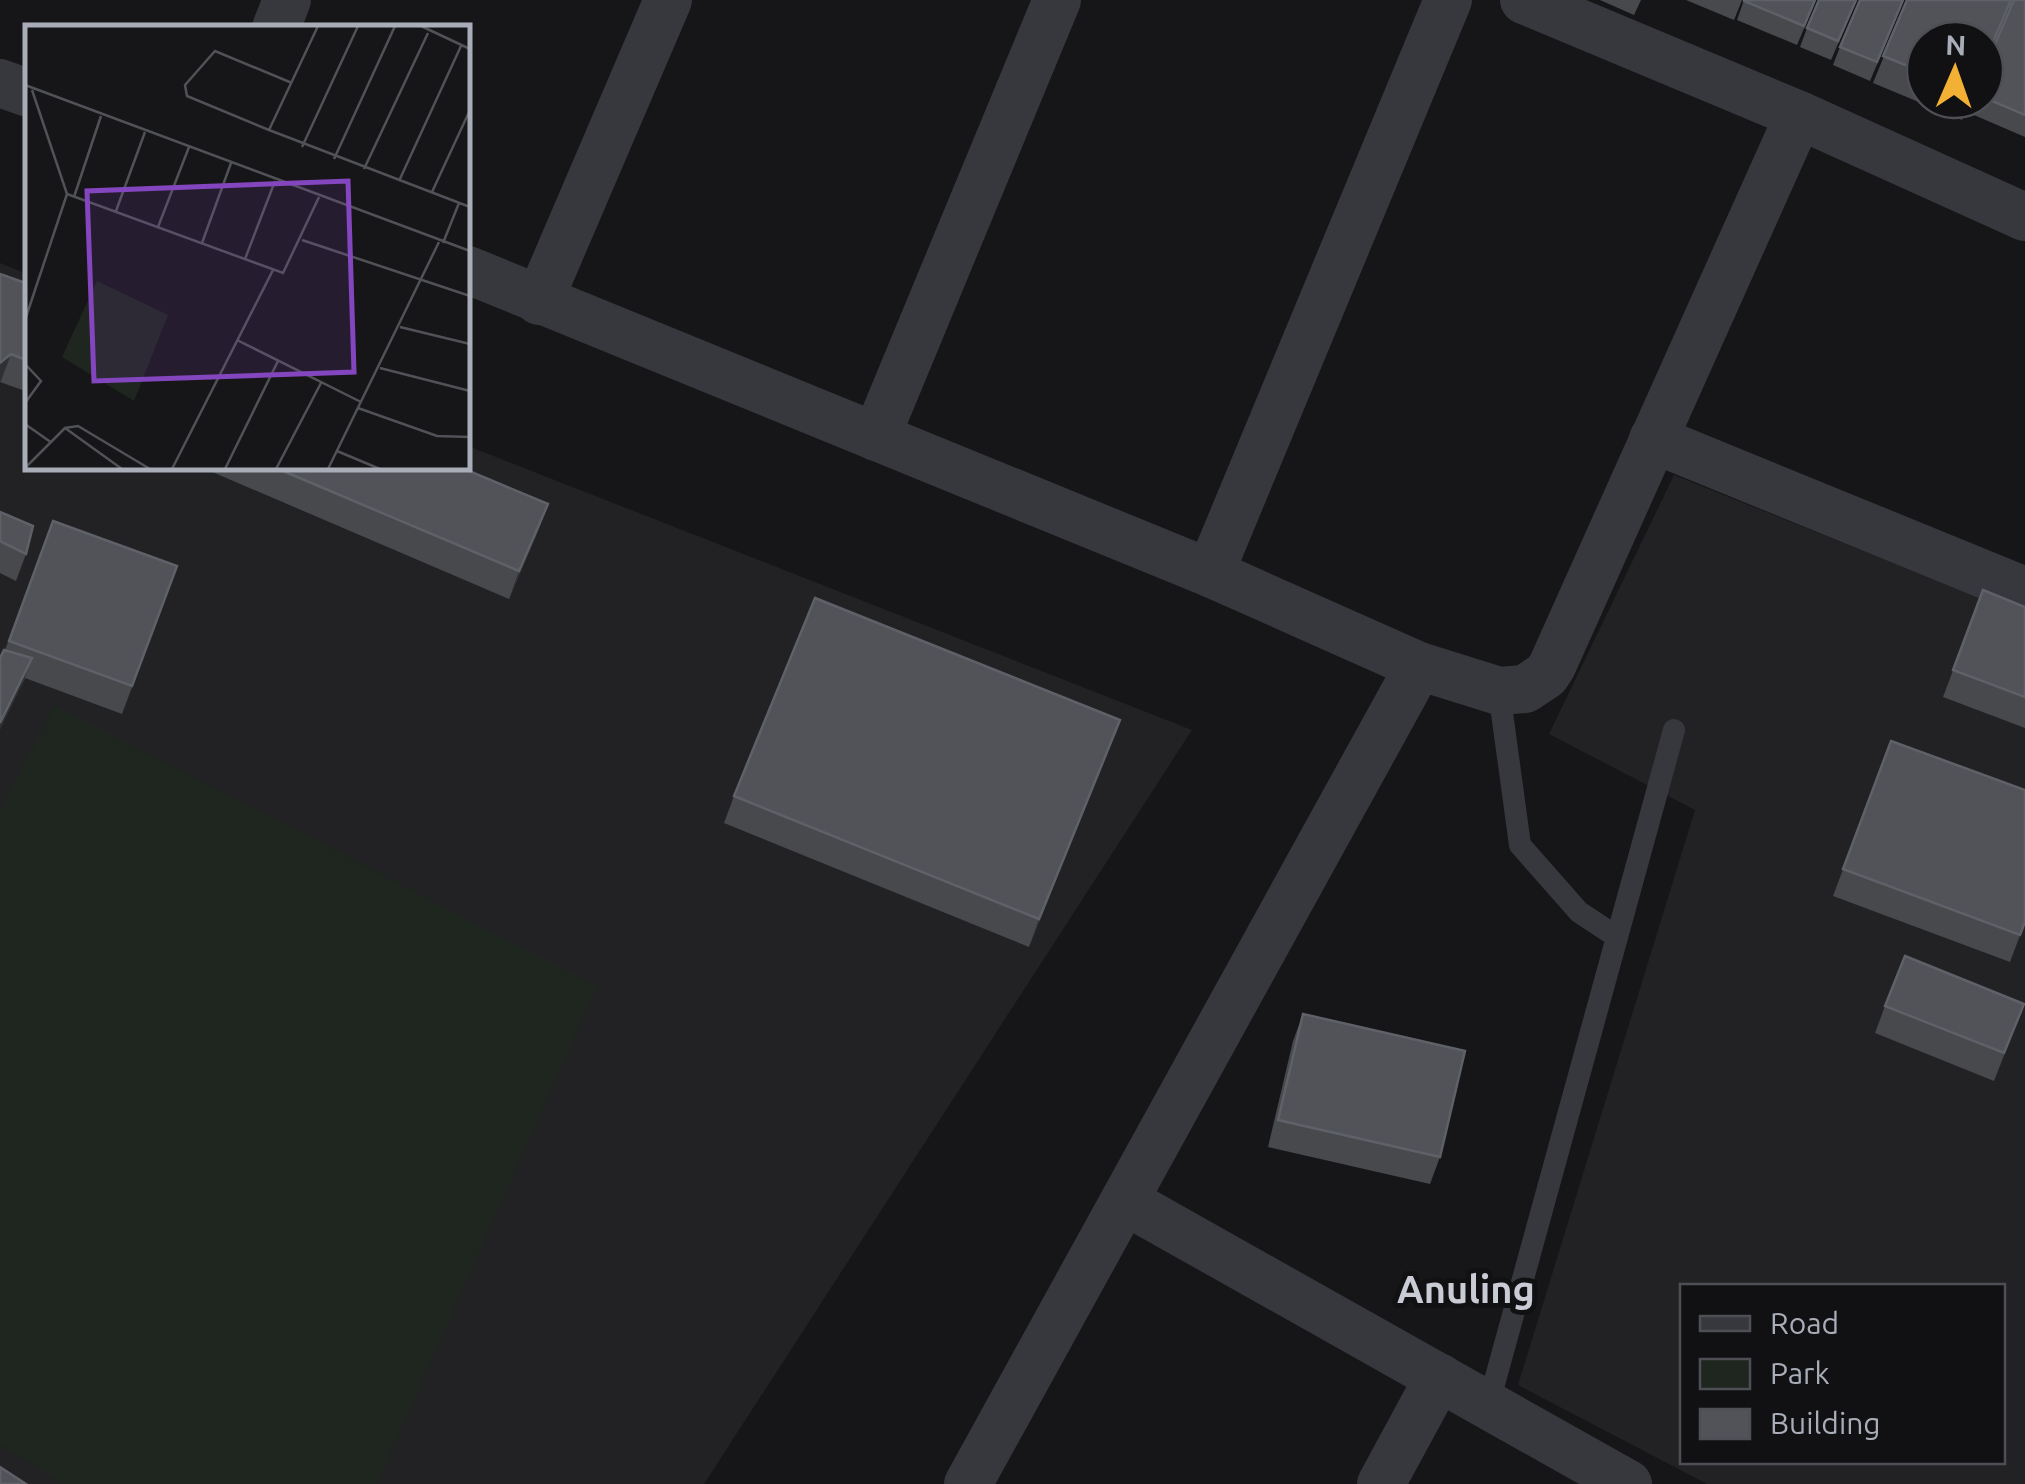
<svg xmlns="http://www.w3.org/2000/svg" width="2025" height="1484" viewBox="0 0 2025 1484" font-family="Ubuntu,sans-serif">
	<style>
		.built { fill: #222225; fill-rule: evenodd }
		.green { fill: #1e261f }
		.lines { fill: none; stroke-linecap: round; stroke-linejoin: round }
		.lane { stroke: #37383d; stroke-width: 22 }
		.street { stroke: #37383d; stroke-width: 48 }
		.wall { fill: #47494d }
		.shaded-wall { fill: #2f3033 }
		.building { fill: #525359; stroke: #5f6168; stroke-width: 2.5 }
		.labels { text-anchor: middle; stroke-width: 10; stroke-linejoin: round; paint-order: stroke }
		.quarter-label { font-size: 38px; font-weight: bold; fill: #c9ccd4; stroke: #111113 }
		.inset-road { fill: none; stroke: #505258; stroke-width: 2.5 }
		.view { fill: #8446be; fill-opacity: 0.15; stroke: #8446be; stroke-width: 5 }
		.inset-edge { fill: none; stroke: #a8adb8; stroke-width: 5 }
	</style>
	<rect width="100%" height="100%" fill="#161618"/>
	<g class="built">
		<path d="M0,263L27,274L28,468H468V446L1192,730L704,1484H0Z"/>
		<path d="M1674,475L2025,616V1484H1707L1518,1385L1695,810L1549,734ZM1682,1286H2002V1462H1682Z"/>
	</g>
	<path class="green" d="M55,705L597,986L377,1484H62L0,1444V811Z"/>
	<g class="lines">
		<g class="lane">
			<path d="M1499,691L1520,845L1579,912L1617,937"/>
			<path d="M1488,1406L1674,730"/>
		</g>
		<g class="street">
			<path d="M1524,0L1799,115L2025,217"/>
			<path d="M276,28L287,0"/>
			<path d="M0,83L28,93"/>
			<path d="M468,270L1210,573L1419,666L1499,691L1525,689L1546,675L1552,666L1799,115"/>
			<path d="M539,301L668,0"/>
			<path d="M876,437L1057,0"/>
			<path d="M1653,439L2025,591"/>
			<path d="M1210,573L1448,0"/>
			<path d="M1125,1201L1628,1484"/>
			<path d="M968,1484L1419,666"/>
			<path d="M1381,1484L1439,1377"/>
		</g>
	</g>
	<g class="wall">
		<path d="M1600,0H1641L1634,15Z"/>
		<path d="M1686,0H1742L1734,20Z"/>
		<path d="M1744,0H1816L1797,45L1737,20Z"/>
		<path d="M1857,0L1831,60L1800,47L1807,28Z"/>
		<path d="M1904,0L1870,81L1833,65L1840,47Z"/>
		<path d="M1907,0H2025V137L1967,112L1971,100H1985V67L2010,8H2009L1925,40V100H1970L1962,120L1873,83Z"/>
		<path d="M0,274L28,284V392L0,382Z"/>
		<path d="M203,468H462L548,504L538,531L509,599Z"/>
		<path d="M0,512L26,554L16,581L0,573Z"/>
		<path d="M53,521L177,566L122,714L25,678L22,685L5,650Z"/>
		<path d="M1983,590L2025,607V728L1943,697Z"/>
		<path d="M1120,720L1029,947L724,823L734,796Z"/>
		<path d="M1891,741L2025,922L2010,962L1833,896Z"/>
		<path d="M2024,1004L1994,1081L1875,1033L1885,1006Z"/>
		<path d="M1303,1014L1440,1157L1430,1184L1268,1147L1293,1041Z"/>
	</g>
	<g class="shaded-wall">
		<path d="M2011,0L2008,12L1985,65V61Z"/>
		<path d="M11,354L1,381L0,382V363Z"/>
		<path d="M548,504L538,531L509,599L519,571Z"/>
		<path d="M32,658L22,685L0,730V723Z"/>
		<path d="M1120,720L1110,747L1029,947L1039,919Z"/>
	</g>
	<g class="building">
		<path d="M1744,0H1815L1804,26L1744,1Z"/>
		<path d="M1819,0H1856L1838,41L1807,28Z"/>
		<path d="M1860,0H1903L1877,62L1840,47Z"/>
		<path d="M1907,0H2011L1985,61V40H1925V73L1883,56Z"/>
		<path d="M2014,0H2025V115L1985,98V67Z"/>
		<path d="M0,274L28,284V361L11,354L0,363Z"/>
		<path d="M276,468H462L548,504L519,571Z"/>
		<path d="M0,512L33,526L26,554L0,541Z"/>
		<path d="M53,521L177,566L132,686L9,641Z"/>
		<path d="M1983,590L2025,607V697L1953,670Z"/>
		<path d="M815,598L1120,720L1039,919L734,796Z"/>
		<path d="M4,650L32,658L0,723V658Z"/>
		<path d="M1891,741L2025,790V922L2020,935L1843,869Z"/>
		<path d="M1905,956L2024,1004L2004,1053L1885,1006Z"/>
		<path d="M1303,1014L1465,1051L1440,1157L1278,1120Z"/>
		<path d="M0,1467L26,1484H0Z"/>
	</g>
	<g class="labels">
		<g class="quarter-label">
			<text x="1466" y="1303">Anuling</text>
		</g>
	</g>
	<g transform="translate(25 25)">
		<rect width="445" height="445" fill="#161618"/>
		<path d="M72,256L143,290L109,376L37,332Z" fill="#1e261f"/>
		<path class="inset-road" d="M293,1L244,105L445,182M396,1L445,24M0,60L445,226M7,65L42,169L258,248L294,172M244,105L162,71L160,60L190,26L267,58M277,122L333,1M309,134L370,1M339,144L403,8M374,156L436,21M407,167L445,85M49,172L76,91M91,186L120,107M133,202L164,122M277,215L445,271M177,218L206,138M418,218L434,178M220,234L250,156M0,295L42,169M375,302L445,319M212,315L336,377M0,339L16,356L0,378M355,343L445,366M333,383L412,411L445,412M0,399L27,418M40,403L97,444M312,426L355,444M0,443L40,403L53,401L125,444M147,444L248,245M200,444L253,336M251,444L296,358M303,444L414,217"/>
		<path class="view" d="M323,156L329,347L69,356L62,166Z"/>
		<rect width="445" height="445" class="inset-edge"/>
	</g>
	<rect x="1680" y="1284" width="325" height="180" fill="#111113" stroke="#4d4f55" stroke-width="2.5"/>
	<rect x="1700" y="1316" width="50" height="15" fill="#37383d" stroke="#4d4f55" stroke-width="2.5"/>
	<text x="1770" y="1334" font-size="30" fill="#a8adb8">Road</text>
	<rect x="1700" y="1359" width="50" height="30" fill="#1e261f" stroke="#4d4f55" stroke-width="2.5"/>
	<text x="1770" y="1384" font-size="30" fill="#a8adb8">Park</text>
	<rect x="1700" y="1409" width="50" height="30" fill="#525359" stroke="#4d4f55" stroke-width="2.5"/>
	<text x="1770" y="1434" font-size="30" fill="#a8adb8">Building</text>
	<g transform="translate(1955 70) rotate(2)"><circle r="48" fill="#111113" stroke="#4d4f55" stroke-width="2.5"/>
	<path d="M0-8L18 38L0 25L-18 38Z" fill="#f2b134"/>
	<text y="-15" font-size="28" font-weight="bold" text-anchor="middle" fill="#a8adb8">N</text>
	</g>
</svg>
